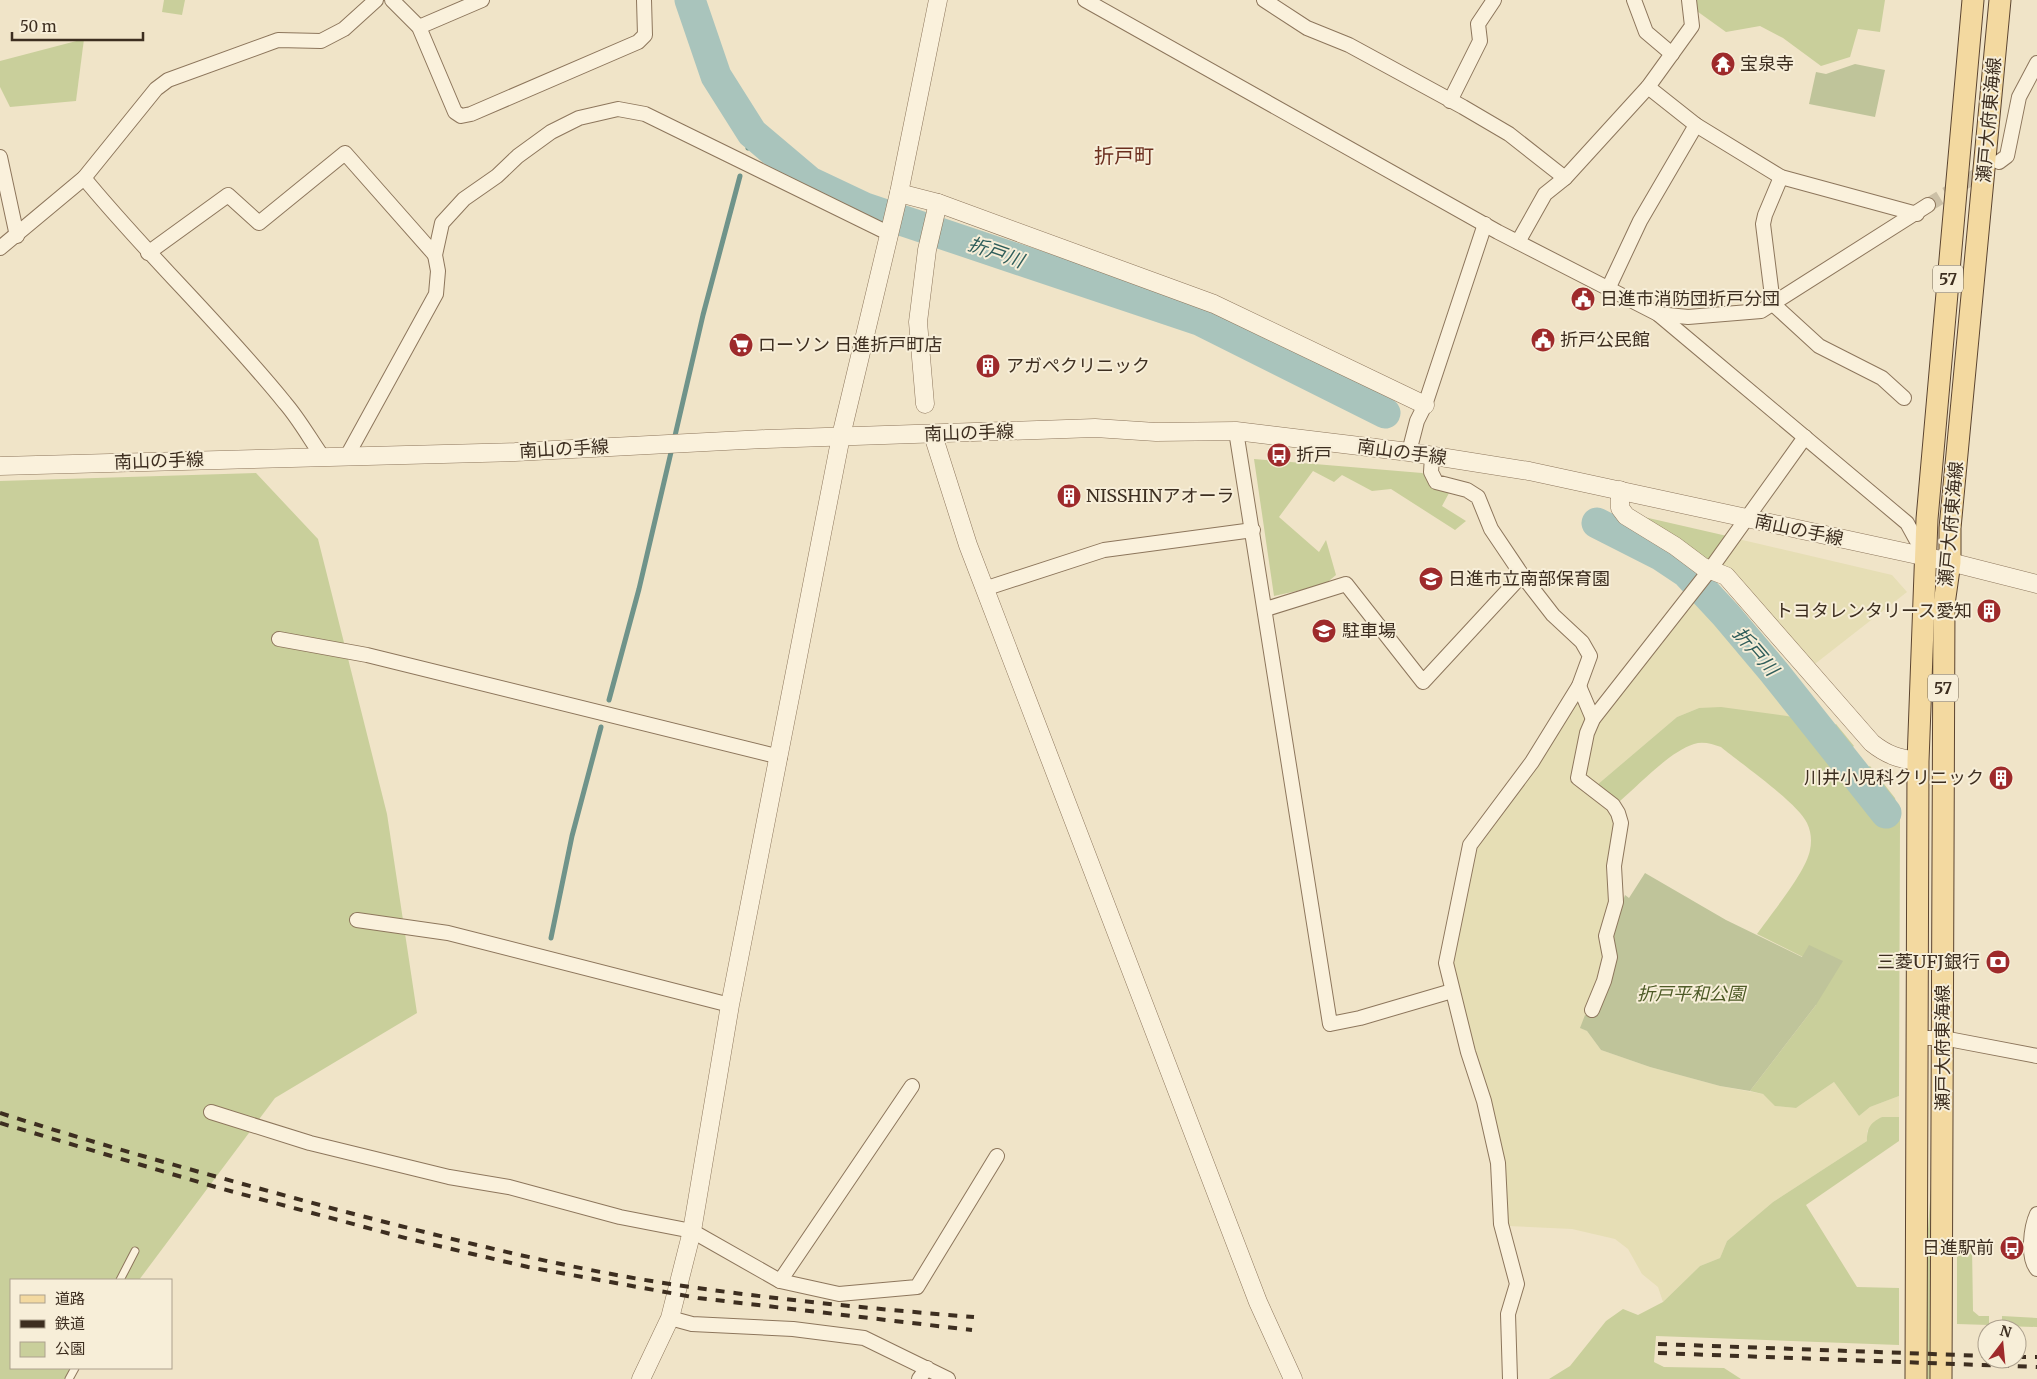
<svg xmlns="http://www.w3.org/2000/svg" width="2037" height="1379" viewBox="0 0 2037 1379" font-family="Merriweather,'Noto Sans JP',serif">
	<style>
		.farmland { fill: #e6deb5 }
		.green { fill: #c9cf9b }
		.cemetery { fill: #bfc49a }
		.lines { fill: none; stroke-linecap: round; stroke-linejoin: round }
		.stream { stroke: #6f938a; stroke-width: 5 }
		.river { stroke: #a9c4bc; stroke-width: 31 }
		.minor-tunnel { stroke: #ccc0a6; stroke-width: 14; stroke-dasharray: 14 7; stroke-linecap: butt }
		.service-casing { stroke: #8d765c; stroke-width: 9 }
		.minor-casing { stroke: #8d765c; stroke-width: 16 }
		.tertiary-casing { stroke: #8d765c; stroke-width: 19 }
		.primary-casing { stroke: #5b4430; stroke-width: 23 }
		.service { stroke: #faf1dc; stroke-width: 7 }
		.minor { stroke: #faf1dc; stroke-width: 14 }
		.tertiary { stroke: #faf1dc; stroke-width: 18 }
		.primary { stroke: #f3d9a0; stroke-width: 21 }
		.rail { stroke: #3d2e20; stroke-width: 4; stroke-dasharray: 9 9; stroke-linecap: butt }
		.labels { text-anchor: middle; stroke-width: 4; stroke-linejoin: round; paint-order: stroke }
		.shield { fill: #f7eed8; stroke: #756857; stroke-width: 1 }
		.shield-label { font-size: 16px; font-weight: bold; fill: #3d2e20 }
		.poi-label { font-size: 18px; fill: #3d2e20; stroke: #f7eed8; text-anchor: start }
		.street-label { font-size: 18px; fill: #3d2e20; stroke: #f7eed8 }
		.park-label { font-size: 18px; font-style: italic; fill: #4d5a26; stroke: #f7eed8 }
		.water-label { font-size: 19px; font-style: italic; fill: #2f5d5a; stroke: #f7eed8 }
		.quarter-label { font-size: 20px; fill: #6b2e1e; stroke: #f7eed8 }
	</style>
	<rect width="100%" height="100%" fill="#f0e4c8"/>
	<g class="farmland">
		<path d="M1738,539L1892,575L1907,592L1811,667L1721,563Z"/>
		<path d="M1698,594L1726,623L1800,713L1794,717L1699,708L1677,717L1597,785L1588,778L1584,770L1594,729Z"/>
		<path d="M1577,698L1587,719L1571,781L1608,809L1615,824L1613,845L1606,870L1611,902L1601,935L1603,963L1594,996L1581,1028L1587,1031L1601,1050L1650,1067L1720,1086L1763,1094L1776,1106L1796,1108L1834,1082L1859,1116L1870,1107L1899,1096V1117H1882L1867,1131V1141L1773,1202L1727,1241L1720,1258L1700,1266L1663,1302L1658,1287L1642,1274L1628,1249L1615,1239L1572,1229L1508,1226L1490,1098L1465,1019L1452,963L1474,848Z"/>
	</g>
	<g class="green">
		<path d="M164,0H185L182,15L162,12Z"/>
		<path d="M1693,0H1885L1880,32L1858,29L1850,57L1821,66L1783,38L1760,26L1726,32L1694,9Z"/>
		<path d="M84,39L76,101L10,107L0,87V61Z"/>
		<path d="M1254,459L1422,473L1458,490L1465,497L1449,493L1442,506L1466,521L1455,530L1391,489L1372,491L1342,475L1334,482L1313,471L1279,517L1319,552L1326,540L1336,575L1324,585L1274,596Z"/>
		<path d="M256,473L318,539L387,814L417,1013L275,1098L139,1280H11V1368H73L65,1379H0V481Z"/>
		<path d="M1631,514L1727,536L1707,565Z"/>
		<path d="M1721,707L1794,717L1800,713L1882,817L1891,811L1861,771L1870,766L1895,798L1900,821L1899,1096L1870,1107L1859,1116L1834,1082L1796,1108L1775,1106L1763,1094L1750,1091L1816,1005L1803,957L1757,934C1771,914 1806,872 1810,850C1812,841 1811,831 1807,823C1798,803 1740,763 1721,747C1712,744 1703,741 1694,744C1669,752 1640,784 1620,801L1597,785L1677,717L1699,708Z"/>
		<path d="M1836,724L1854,746L1846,752L1828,730Z"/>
		<path d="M1931,1100H1935L1933,1379H1923L1924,1284L1932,1174Z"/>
		<path d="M1882,1117H1899V1141L1806,1205L1857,1287L1899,1288V1345L1656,1336L1654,1362L1664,1367L1724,1368L1741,1379H1549L1570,1366L1606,1321L1623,1309L1638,1315L1663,1302L1700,1266L1720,1258L1727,1241L1773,1202L1867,1141C1867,1128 1870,1123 1882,1117Z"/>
		<path d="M1957,1243H1966L1972,1247L1973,1311L1979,1316H1989V1325L1957,1324Z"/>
		<path d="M2002,1316L2037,1318V1327L2002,1326Z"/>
	</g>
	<g class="cemetery">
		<path d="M1855,64L1885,70L1875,117L1809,104L1816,72L1826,74Z"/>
		<path d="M1645,873L1726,920L1802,957L1809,945L1843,961L1816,1005L1750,1091L1720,1086L1650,1067L1601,1050L1587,1031L1580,1028L1585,1015L1594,1018L1607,981L1611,936L1625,895L1629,898Z"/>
	</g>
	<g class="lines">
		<g class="stream">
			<path d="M748,148L752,133"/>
			<path d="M674,440L703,315L740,176"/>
			<path d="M609,700L639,589L672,448"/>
			<path d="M551,938L572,836L601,727"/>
		</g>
		<g class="river">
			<path d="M690,0L716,76L752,133L810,182L865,208L1199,320L1385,413"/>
			<path d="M1597,523L1662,556L1686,572L1726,615L1774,672L1886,813"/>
		</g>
		<path class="minor-tunnel" d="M1928,205L1987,169"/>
		<defs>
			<g id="service">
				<path d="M120,1280L135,1251"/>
				<path d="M69,1379L75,1368"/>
			</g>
			<g id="minor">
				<path d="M392,0L419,27L455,112L461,116L471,114L638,42L645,35L644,0"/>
				<path d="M1085,0L1498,232L1658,314L1907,523L1924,554"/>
				<path d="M1264,0L1307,28L1349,45L1463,107L1509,134L1565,178"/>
				<path d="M1634,0L1646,32L1672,54"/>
				<path d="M419,27L482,0"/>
				<path d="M1648,87L1696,125L1781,177L1917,214"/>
				<path d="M1450,101L1480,41L1478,24L1494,0"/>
				<path d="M0,157L17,236"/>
				<path d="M1999,162L2007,156L2019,97L2037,63"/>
				<path d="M1781,177L1765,215L1763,224L1773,304L1819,346L1882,378L1904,398"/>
				<path d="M84,178C148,256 222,325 285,403C299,419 310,439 322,456"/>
				<path d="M1518,242L1545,194L1565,178L1648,87L1692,26L1689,0"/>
				<path d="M0,248L84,178L156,89L168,80L278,40L321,41L344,29L376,0"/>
				<path d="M148,253L228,195L259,223L345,153L435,255"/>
				<path d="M1608,289L1640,221L1696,125"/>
				<path d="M1658,314L1688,317L1761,311L1928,205"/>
				<path d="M1236,431C1269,628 1297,827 1330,1024L1360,1018L1452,991"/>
				<path d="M1409,452L1417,421L1425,405L1485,224"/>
				<path d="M347,456L436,294L438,271L435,255L442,223L464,199L497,176L518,156L551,132L579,118L618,109L645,114L888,233"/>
				<path d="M1432,457L1431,472L1436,482L1467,490L1478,497L1491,529L1522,575L1553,615L1582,642L1590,656L1579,686L1532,762L1470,845L1446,963L1468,1052L1484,1101L1498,1163L1501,1224L1517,1284L1508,1314L1510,1379"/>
				<path d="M984,589L1104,550L1253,530"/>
				<path d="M1266,609L1346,584L1423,682L1522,575"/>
				<path d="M279,639L367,655L780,757"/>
				<path d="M1579,686L1593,719"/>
				<path d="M357,920L448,933L730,1005"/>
				<path d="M1592,1010L1604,981L1610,957L1606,936L1616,902L1614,866L1621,823L1618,813L1613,805L1578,778L1587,733L1593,719L1709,571L1805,437"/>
				<path d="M1917,1038H1943L2037,1056"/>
				<path d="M211,1112L310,1143L449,1177L509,1187L620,1217L692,1231L780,1281L839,1294L917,1287L997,1156"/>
				<path d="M2037,1214C2031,1227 2027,1258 2037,1269"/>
				<path d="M780,1281L912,1086"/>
				<path d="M670,1318L692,1324L793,1329L864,1338L948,1379"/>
				<path d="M919,1379L927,1368"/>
			</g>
			<g id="tertiary">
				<path d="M899,193L938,203L1214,304L1425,405"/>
				<path d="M925,404L918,322L927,250L938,203"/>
				<path d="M933,435L968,545L1258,1302L1293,1379"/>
				<path d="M0,466L515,452L766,439L1095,428L1156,432L1236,431L1409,452L1529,471L1950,562L2037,584"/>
				<path d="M1620,490V508L1626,516L1675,546L1703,567L1726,576L1872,743C1887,755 1899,759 1918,761"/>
				<path d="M641,1379L670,1318L692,1231L730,1005L841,436L899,193L938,0"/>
			</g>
			<g id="primary">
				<path d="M1916,1379L1918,761L1927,519L1973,0"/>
				<path d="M1941,1379L1944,604L1950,562V528L2000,0"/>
			</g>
		</defs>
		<use href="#service" class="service-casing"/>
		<use href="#minor" class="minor-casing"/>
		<use href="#tertiary" class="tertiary-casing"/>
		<use href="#primary" class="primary-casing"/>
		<use href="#service" class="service"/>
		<use href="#minor" class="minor"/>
		<use href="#tertiary" class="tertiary"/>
		<use href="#primary" class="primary"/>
		<g class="rail">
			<path d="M0,1113C113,1149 228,1180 342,1211C451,1239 559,1267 670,1284C771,1299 873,1309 974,1317"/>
			<path d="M0,1123L219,1188L409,1239L528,1267L698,1298L972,1330"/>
			<path d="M1658,1344L1987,1356"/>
			<path d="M1658,1353L2037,1367"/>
			<path d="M2017,1357H2037"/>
		</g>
	</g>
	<defs>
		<symbol id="temple-disc" viewBox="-11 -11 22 22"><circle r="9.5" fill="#9e2a2b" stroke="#f7eed8"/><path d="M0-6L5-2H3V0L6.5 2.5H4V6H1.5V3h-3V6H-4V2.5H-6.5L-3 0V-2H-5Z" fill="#fff"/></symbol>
		<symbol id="civic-disc" viewBox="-11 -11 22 22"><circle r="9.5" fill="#9e2a2b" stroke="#f7eed8"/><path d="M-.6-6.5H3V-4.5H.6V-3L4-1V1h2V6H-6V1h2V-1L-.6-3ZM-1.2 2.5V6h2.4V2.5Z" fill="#fff"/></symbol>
		<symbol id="supermarket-disc" viewBox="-11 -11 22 22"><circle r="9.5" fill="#9e2a2b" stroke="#f7eed8"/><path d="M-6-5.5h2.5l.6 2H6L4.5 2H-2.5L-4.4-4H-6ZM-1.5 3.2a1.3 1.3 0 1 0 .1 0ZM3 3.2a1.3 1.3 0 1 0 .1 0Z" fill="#fff"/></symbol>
		<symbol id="building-disc" viewBox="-11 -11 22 22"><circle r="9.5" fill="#9e2a2b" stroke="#f7eed8"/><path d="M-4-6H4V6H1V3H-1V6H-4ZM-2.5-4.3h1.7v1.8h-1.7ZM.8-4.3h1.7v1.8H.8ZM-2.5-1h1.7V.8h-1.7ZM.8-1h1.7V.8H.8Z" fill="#fff"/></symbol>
		<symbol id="bus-disc" viewBox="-11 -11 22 22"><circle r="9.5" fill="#9e2a2b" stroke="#f7eed8"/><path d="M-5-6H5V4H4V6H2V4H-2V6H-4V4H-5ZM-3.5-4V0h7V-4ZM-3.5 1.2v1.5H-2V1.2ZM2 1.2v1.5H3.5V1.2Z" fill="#fff"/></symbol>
		<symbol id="school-disc" viewBox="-11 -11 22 22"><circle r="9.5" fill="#9e2a2b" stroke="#f7eed8"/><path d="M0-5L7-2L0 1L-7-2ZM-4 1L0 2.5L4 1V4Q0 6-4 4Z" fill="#fff"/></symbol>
		<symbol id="bank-disc" viewBox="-11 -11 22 22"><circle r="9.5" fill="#9e2a2b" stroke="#f7eed8"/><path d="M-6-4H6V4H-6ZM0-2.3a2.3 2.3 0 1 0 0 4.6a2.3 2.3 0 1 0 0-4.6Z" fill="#fff"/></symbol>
	</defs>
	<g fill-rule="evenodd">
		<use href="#temple-disc" x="1709" y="50" width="28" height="28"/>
		<use href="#civic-disc" x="1569" y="285" width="28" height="28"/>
		<use href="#civic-disc" x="1529" y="326" width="28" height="28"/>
		<use href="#supermarket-disc" x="727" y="331" width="28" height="28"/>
		<use href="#building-disc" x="974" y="352" width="28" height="28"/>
		<use href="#bus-disc" x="1265" y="441" width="28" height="28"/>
		<use href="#building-disc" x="1055" y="482" width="28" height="28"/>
		<use href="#school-disc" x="1417" y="565" width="28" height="28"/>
		<use href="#building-disc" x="1975" y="597" width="28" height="28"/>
		<use href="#school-disc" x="1310" y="617" width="28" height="28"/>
		<use href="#building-disc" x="1987" y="764" width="28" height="28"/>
		<use href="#bank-disc" x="1984" y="948" width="28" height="28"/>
		<use href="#bus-disc" x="1998" y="1234" width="28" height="28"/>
	</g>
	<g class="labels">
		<g class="shield">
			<rect x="1933" y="265.5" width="30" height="27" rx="4"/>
			<rect x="1928" y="674.5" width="30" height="27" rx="4"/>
		</g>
		<g class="shield-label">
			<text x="1948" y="285">57</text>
			<text x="1943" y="694">57</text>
		</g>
		<g class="poi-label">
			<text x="1740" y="70">宝泉寺</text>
			<text x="1600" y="305">日進市消防団折戸分団</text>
			<text x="1560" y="346">折戸公民館</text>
			<text x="758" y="351">ローソン 日進折戸町店</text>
			<text x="1006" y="372">アガぺクリニック</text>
			<text x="1296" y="461">折戸</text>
			<text x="1086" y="502">NISSHINアオーラ</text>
			<text x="1448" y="585">日進市立南部保育園</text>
			<text x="1972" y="617" text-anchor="end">トヨタレンタリース愛知</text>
			<text x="1342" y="637">駐車場</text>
			<text x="1984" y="784" text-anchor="end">川井小児科クリニック</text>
			<text x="1980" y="968" text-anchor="end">三菱UFJ銀行</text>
			<text x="1994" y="1254" text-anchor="end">日進駅前</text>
		</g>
		<g class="street-label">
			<text transform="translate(1989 120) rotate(-85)" y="6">瀬戸大府東海線</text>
			<text transform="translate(969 433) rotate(-2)" y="6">南山の手線</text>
			<text transform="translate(564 449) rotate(-3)" y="6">南山の手線</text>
			<text transform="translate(1402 452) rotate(8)" y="6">南山の手線</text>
			<text transform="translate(159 461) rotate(-2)" y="6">南山の手線</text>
			<text transform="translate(1951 524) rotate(-85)" y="6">瀬戸大府東海線</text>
			<text transform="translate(1799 530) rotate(12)" y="6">南山の手線</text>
			<text transform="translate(1943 1048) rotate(-90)" y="6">瀬戸大府東海線</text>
		</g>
		<g class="park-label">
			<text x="1691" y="1000">折戸平和公園</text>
		</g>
		<g class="water-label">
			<text transform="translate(996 252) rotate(19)" y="7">折戸川</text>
			<text transform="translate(1756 651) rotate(49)" y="7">折戸川</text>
		</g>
		<g class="quarter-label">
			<text x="1124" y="163">折戸町</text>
		</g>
	</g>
	<rect x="10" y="1279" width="162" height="90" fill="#f7eed8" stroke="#ada18e"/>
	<rect x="20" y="1295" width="25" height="8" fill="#f3d9a0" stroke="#ada18e"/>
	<text x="55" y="1304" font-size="15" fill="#3d2e20">道路</text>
	<rect x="20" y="1320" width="25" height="8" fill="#3d2e20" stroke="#ada18e"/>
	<text x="55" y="1329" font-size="15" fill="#3d2e20">鉄道</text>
	<rect x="20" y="1342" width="25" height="15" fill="#c9cf9b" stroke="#ada18e"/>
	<text x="55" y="1354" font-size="15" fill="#3d2e20">公園</text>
	<g transform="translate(2002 1344) rotate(16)"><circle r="24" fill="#f7eed8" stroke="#ada18e"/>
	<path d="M0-4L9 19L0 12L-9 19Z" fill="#9e2a2b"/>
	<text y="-8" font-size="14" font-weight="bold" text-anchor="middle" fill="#3d2e20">N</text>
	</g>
	<path d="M12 32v8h131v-8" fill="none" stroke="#3d2e20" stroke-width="2.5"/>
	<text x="20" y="32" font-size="15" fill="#3d2e20" stroke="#f7eed8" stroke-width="4" paint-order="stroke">50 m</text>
</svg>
